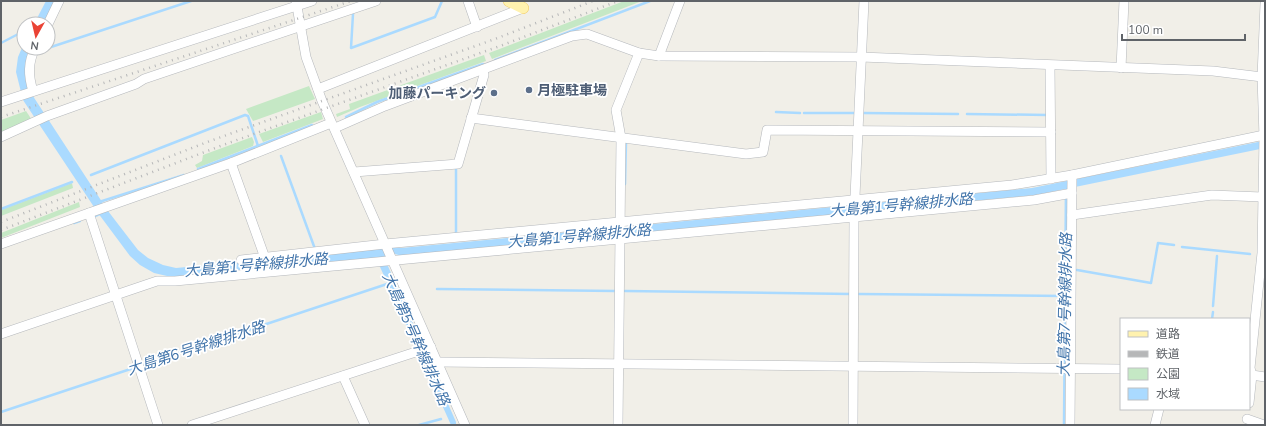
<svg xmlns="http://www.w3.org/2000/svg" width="1266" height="426" viewBox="0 0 1266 426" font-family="'Nunito Sans','Noto Sans JP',sans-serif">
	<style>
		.green { fill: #c5e8c5 }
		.water { fill: #aadaff }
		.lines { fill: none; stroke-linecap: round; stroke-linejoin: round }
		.stream { stroke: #aadaff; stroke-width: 2.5 }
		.minor-casing { stroke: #b5b8bc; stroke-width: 10 }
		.major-casing { stroke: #f2c960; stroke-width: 12 }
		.minor { stroke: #fff; stroke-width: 9 }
		.major { stroke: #fff2af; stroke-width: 11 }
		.rail { stroke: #b6b7b8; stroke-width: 2.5; stroke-dasharray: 1 5; stroke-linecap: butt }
		.service-dot { fill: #5c6f8a; stroke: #fff; stroke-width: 1.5 }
		.labels { text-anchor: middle; stroke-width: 3.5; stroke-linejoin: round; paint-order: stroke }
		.service-label { font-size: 14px; font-weight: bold; fill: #4e5e75; stroke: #fff; text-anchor: start }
		.water-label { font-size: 15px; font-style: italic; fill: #4174aa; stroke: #fff }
	</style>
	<rect width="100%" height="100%" fill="#f1efe8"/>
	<g class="green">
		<path d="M624,1H642L492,59L489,53Z"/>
		<path d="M484,55L486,61L360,107L337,117L336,114L350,109L349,104Z"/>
		<path d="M309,86L315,99L253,121L246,109Z"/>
		<path d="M26,111L32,120L1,135V120Z"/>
		<path d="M321,112L323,119L263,142L259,134Z"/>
		<path d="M252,137L254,142L253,146L197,168L195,165L202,161L203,155Z"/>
		<path d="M72,183L73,188L1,216V210Z"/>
		<path d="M79,202L80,207L1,238V233Z"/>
	</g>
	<g class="water">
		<path d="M46,1H57L45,24H34Z"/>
		<path d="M24,43V48H32L29,90L108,211L138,250L148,258L163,265L176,268L397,247L401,248L1032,188L1258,142L1265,141V148L1036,195L402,256L395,254L384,257L456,422V425H451L376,258L179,277L167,276L154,273L140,265L130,256L98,213L23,100L16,72L18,57Z"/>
	</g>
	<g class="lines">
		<g class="stream">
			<path d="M353,14L351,48L435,17L442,1"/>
			<path d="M1,43L24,31"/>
			<path d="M48,48L191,1"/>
			<path d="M39,51L47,48"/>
			<path d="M495,60L650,1"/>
			<path d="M776,112L800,113"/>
			<path d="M804,113H855"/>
			<path d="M863,113L958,114"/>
			<path d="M967,114L1048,115"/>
			<path d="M346,117L377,102L483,64"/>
			<path d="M281,156L315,249"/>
			<path d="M456,167V234"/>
			<path d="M198,169L312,125"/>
			<path d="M91,175L245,115L248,116L258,146"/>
			<path d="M625,184L626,142"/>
			<path d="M99,202L184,175"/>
			<path d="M1,209L72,182"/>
			<path d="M95,216L102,213"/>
			<path d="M74,223L80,221"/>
			<path d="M1182,247L1250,254"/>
			<path d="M1077,270L1151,283L1158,243L1174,245"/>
			<path d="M437,289L615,291"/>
			<path d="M625,291L851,294"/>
			<path d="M859,294L1065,296"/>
			<path d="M1213,306L1217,256"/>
			<path d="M1212,319L1213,312"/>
			<path d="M1,412L390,283"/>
			<path d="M419,425L441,419"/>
			<path d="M1064,425L1066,186"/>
		</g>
		<defs>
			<g id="minor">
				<path d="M296,1L306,57L322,101L465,425"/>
				<path d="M468,1L477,27"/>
				<path d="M48,24L59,1"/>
				<path d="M659,56L680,1"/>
				<path d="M1050,66L1051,179"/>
				<path d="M1121,68L1124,1"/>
				<path d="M318,89L523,8"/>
				<path d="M33,91C28,75 28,63 35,48"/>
				<path d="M1,102L312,1"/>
				<path d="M471,118L746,154L763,152L767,130L1051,132"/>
				<path d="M335,128L385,106L572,36L587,34L639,53L659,56L861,57L1213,71L1262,77"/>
				<path d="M1,137L47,116L136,84L144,79L376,1"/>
				<path d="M231,163L265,258"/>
				<path d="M354,172L458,164L484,75L483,70"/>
				<path d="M89,213L158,425"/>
				<path d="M1072,215L1212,195L1262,197"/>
				<path d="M1,244L231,163L331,123"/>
				<path d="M241,260L385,244L1012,185L1072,175L1264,135"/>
				<path d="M1,334L157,281H175L1034,200L1072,193"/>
				<path d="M437,362L1121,369"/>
				<path d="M1252,375L1265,377"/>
				<path d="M343,376L365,425"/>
				<path d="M1249,403L1252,375L1250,368L1262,253L1264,137L1262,77L1265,4"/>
				<path d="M1247,419L1264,425"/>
				<path d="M192,425L431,347"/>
				<path d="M618,425L621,138L616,110L639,53"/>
				<path d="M853,425L854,218L864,1"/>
				<path d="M1070,425L1072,175"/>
				<path d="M1155,425L1159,409"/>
			</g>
			<path id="major" d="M509,1L523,8"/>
		</defs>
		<use href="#minor" class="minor-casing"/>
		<use href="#major" class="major-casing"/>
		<use href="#minor" class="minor"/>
		<use href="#major" class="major"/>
		<g class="rail">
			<path d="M1,117L351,1"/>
			<path d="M1,222L210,141L495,39L593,1"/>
			<path d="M1,230L223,145L500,46L618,1"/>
		</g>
	</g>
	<g class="service-dot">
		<circle cx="529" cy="90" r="4"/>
		<circle cx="494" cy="93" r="4"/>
	</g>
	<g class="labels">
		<g class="service-label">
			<text x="537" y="95">月極駐車場</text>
			<text x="486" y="98" text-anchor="end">加藤パーキング</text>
		</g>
		<g class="water-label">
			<text transform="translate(901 205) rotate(-5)" y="5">大島第1号幹線排水路</text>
			<text transform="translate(579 236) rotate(-5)" y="5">大島第1号幹線排水路</text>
			<text transform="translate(256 265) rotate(-5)" y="5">大島第1号幹線排水路</text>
			<text transform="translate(1065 305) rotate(-89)" y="5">大島第7号幹線排水路</text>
			<text transform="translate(416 339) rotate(66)" y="5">大島第5号幹線排水路</text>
			<text transform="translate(196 348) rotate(-18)" y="5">大島第6号幹線排水路</text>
		</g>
	</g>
	<rect width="1266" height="426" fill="none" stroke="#5f6368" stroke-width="4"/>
	<rect x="1120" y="318" width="130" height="92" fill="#ffffff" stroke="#bfc1c3"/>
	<rect x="1128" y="331" width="20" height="6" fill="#fff2af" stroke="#bfc1c3"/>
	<text x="1156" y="338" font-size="12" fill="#5f6368">道路</text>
	<rect x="1128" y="351" width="20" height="6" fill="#b6b7b8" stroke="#bfc1c3"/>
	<text x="1156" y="358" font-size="12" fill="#5f6368">鉄道</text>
	<rect x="1128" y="368" width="20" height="12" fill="#c5e8c5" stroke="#bfc1c3"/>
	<text x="1156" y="378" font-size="12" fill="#5f6368">公園</text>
	<rect x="1128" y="388" width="20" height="12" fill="#aadaff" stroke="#bfc1c3"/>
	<text x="1156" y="398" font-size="12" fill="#5f6368">水域</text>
	<g transform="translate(36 36) rotate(188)"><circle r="19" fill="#ffffff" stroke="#bfc1c3"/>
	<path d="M0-3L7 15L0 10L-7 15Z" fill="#ea4335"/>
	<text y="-6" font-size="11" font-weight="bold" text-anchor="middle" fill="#5f6368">N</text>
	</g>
	<path d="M1122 34v6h123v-6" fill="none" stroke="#5f6368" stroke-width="2"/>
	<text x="1128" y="34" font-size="12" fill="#5f6368" stroke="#ffffff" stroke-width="3" paint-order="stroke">100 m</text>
</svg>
